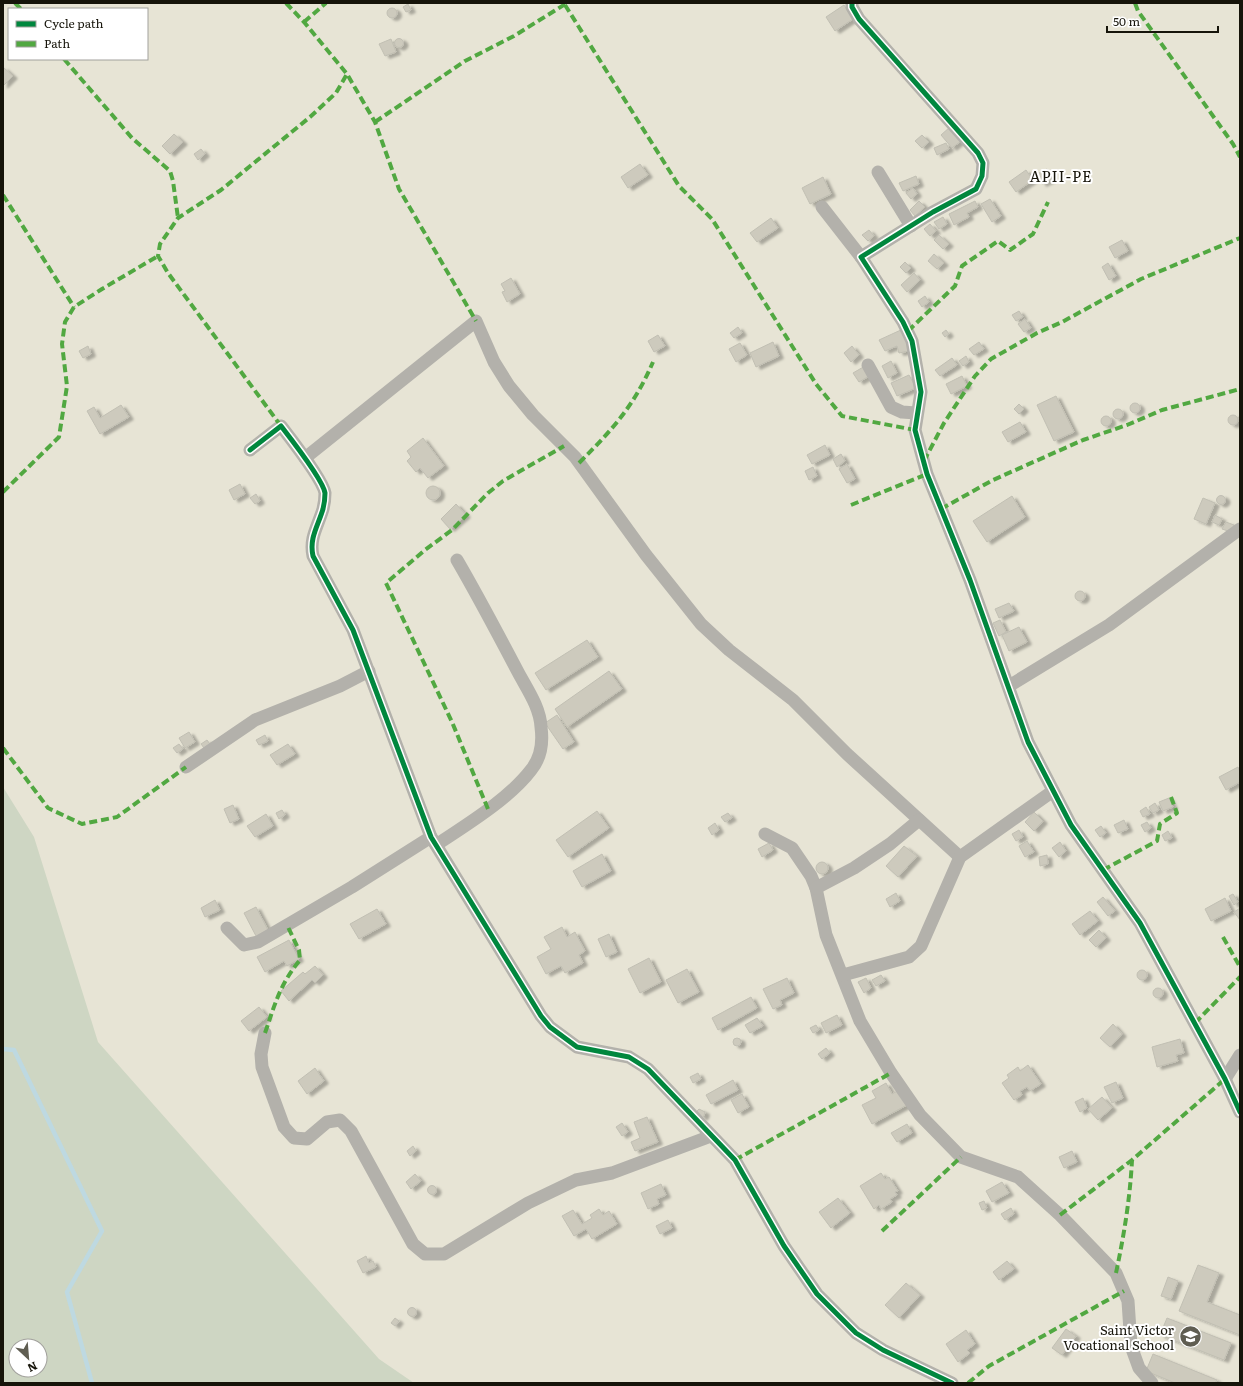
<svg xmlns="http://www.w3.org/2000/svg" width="1243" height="1386" viewBox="0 0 1243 1386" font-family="Literata,serif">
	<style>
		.green { fill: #ced6c3; fill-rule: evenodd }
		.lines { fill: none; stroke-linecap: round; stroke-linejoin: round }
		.stream { stroke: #bed9e1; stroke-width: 4.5 }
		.building { fill: #cdcabd; stroke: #c1bfb3; filter: url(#shadow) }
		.street { stroke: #b3b1ab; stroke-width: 13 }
		.quiet { stroke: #51a841; stroke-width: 4; stroke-dasharray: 8 4; stroke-linecap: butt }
		.cycleway-casing { stroke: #fff; stroke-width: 8 }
		.cycleway { stroke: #00873e; stroke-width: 5 }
		.labels { text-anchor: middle; stroke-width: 4; stroke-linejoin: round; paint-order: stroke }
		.poi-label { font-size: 13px; fill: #16140a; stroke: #fff; text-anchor: end }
		.quarter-label { font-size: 15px; letter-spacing: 1px; fill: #16140a; stroke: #fff }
	</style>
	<defs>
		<filter id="shadow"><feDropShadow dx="4.5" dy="2.5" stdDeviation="1" flood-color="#0004"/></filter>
	</defs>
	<rect width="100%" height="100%" fill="#e7e4d5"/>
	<path class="green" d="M3,787L34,837L98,1042L379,1359L414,1383H3ZM16,1346H40V1370H16Z"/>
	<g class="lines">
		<path class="stream" d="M3,1049L14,1050L102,1231L67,1292L92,1383"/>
	</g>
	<g class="building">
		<path d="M408,4L411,10L406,12L403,7Z"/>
		<path d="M844,5L853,19L835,31L826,17Z"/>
		<circle cx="392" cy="13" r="5"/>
		<circle cx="399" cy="43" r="4.5"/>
		<path d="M391,39L396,52L385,56L379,44Z"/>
		<path d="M3,67L13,76L3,86Z"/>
		<path d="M950,127L961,141L952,148L941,135Z"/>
		<path d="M174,134L183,142L170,154L162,146Z"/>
		<path d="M922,135L929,142L922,148L915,141Z"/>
		<path d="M946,143L949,149L937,155L934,148Z"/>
		<path d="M201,149L205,154L198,160L194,154Z"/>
		<path d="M640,164L648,175L628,188L621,177Z"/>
		<path d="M1047,169L1052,179L1042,184L1037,174Z"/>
		<path d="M1026,170L1033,180L1016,192L1009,182Z"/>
		<path d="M916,176L919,184L903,191L899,183Z"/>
		<path d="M823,177L831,194L810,204L802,188Z"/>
		<path d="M913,188L917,194L911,199L906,193Z"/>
		<path d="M990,199L1001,216L992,222L981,204Z"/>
		<path d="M919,201L925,207L915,216L910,210Z"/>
		<path d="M975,201L978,207L967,213L969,217L954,225L949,214Z"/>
		<path d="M943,217L947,224L939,229L934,222Z"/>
		<path d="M771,218L778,228L757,242L750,233Z"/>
		<path d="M930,224L936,231L930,236L924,229Z"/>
		<path d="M869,230L874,236L868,241L862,235Z"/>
		<path d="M939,235L949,244L943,249L934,240Z"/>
		<path d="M1122,240L1128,251L1115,258L1109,247Z"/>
		<path d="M934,254L944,263L937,269L928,261Z"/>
		<path d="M905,262L911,268L906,273L900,267Z"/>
		<path d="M1108,263L1116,276L1109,280L1102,267Z"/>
		<path d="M914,273L920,280L907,292L901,285Z"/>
		<path d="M511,278L520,294L507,302L502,292L505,291L501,284Z"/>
		<path d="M925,296L929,302L922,307L918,301Z"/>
		<path d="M1019,311L1023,317L1016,321L1012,315Z"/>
		<path d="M1025,319L1031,328L1024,332L1018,324Z"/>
		<path d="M738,327L742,333L734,338L730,333Z"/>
		<path d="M903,329L909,351L899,353L897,346L885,351L879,340Z"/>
		<path d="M946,330L949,334L945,337L942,333Z"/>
		<path d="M658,335L665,346L654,352L648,341Z"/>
		<path d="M773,342L779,356L756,367L750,353Z"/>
		<path d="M979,342L984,349L974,355L969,349Z"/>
		<path d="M740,343L747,355L736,362L729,349Z"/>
		<path d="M88,346L91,354L83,358L79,351Z"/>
		<path d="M852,346L859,355L851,362L844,353Z"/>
		<path d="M966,356L969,362L963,366L959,361Z"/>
		<path d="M952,358L957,365L940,376L935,370Z"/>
		<path d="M891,361L897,373L888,378L882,366Z"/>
		<path d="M865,366L871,375L859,382L853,373Z"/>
		<path d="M909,375L916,388L897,396L891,383Z"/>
		<path d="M962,376L967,386L951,394L946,384Z"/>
		<path d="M1056,396L1074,432L1054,441L1037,405Z"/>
		<circle cx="1135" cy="408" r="5"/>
		<path d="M1019,404L1024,409L1019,414L1014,409Z"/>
		<path d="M121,405L129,417L100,434L87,411L94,407L100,418Z"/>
		<circle cx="1118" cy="414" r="5"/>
		<circle cx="1233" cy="420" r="5"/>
		<circle cx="1106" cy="421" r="5"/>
		<path d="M1020,422L1026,432L1008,442L1002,432Z"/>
		<path d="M423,438L444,466L428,478L420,468L416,472L407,461L411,457L407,451Z"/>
		<path d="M825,445L830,455L812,464L807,455Z"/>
		<path d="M841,454L845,461L837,467L833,459Z"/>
		<path d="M847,464L855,479L847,483L839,469Z"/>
		<path d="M813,467L817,476L809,480L805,471Z"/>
		<path d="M240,484L245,494L234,500L229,490Z"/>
		<circle cx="433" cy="493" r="7"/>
		<path d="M256,494L260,501L255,504L250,498Z"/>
		<circle cx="1221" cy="500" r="4.5"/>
		<path d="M1012,496L1025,517L987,542L973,521Z"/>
		<path d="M1203,498L1215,503L1206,524L1194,519Z"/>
		<path d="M456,504L466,515L450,529L441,519Z"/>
		<path d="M1215,515L1222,519L1219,525L1212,522Z"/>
		<path d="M1226,522L1234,525L1231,532L1222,529Z"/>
		<circle cx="1080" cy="596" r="5"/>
		<path d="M1009,603L1014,611L999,618L995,609Z"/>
		<path d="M1000,620L1006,632L999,636L993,623Z"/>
		<path d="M1019,627L1027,642L1009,651L1002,635Z"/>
		<path d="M587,640L598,657L546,690L535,673Z"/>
		<path d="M609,671L622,689L567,727L555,709Z"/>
		<path d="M557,715L574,742L563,749L545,723Z"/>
		<path d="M189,732L195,742L185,748L179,738Z"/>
		<path d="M265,735L268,741L259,745L256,740Z"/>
		<path d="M207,740L210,744L204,748L201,744Z"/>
		<path d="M179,744L183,749L177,753L173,748Z"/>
		<path d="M288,744L295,754L277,765L270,755Z"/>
		<path d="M1238,767L1240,772V782L1226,790L1219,777Z"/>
		<path d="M1169,798L1173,807L1163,811L1159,802Z"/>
		<path d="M1155,803L1159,810L1153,813L1149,807Z"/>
		<path d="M233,805L239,819L230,823L224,809Z"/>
		<path d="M1146,807L1150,814L1143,817L1140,811Z"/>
		<path d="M282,810L285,815L279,819L276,813Z"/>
		<path d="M597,811L609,828L568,857L556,840Z"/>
		<path d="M1034,812L1043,821L1034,831L1025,822Z"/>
		<path d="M728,813L732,818L725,822L721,817Z"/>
		<path d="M266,814L273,826L255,837L247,826Z"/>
		<path d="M1124,820L1128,829L1118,833L1114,825Z"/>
		<path d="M1147,822L1151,828L1145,832L1141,825Z"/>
		<path d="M715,823L719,830L712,835L708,828Z"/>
		<path d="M1101,826L1106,833L1100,837L1095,830Z"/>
		<path d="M1019,830L1023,837L1016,841L1012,834Z"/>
		<path d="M1168,831L1172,838L1165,841L1162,835Z"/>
		<path d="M1027,841L1034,852L1025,857L1019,846Z"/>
		<path d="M1060,842L1066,851L1059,857L1052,848Z"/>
		<path d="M769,843L773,850L762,857L758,849Z"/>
		<path d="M904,846L917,856L898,877L886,866Z"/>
		<path d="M602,854L611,871L582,887L573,871Z"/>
		<path d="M1047,855L1048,864L1040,866L1039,857Z"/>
		<circle cx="822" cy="868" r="6"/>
		<path d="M896,893L900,901L890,907L886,899Z"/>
		<path d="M1233,894L1238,902L1234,905L1229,896Z"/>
		<path d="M1103,897L1115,911L1108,916L1097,902Z"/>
		<path d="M1225,898L1231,911L1211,921L1205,909Z"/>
		<path d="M215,900L220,910L205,917L201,908Z"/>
		<path d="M256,907L268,930L256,936L244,913Z"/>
		<path d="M1240,908V920L1234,912Z"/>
		<path d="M377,909L386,924L359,939L350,924Z"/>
		<path d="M1090,911L1098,921L1080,935L1072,924Z"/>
		<path d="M562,927L567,937L575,932L585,951L579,955L583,963L565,973L561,966L546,974L537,957L551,949L544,937Z"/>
		<path d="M1099,930L1106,938L1096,947L1089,940Z"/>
		<path d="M609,934L617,952L606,957L598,939Z"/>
		<path d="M289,940L299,959L287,966L284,961L265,972L257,957Z"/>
		<path d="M649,958L661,982L640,993L628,969Z"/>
		<path d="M315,966L323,975L315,983L312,980L289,1001L281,991L303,972L305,974Z"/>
		<path d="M687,969L699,992L678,1003L666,980Z"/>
		<circle cx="1142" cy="975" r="5"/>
		<path d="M881,975L885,981L876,986L872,980Z"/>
		<path d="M787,978L794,993L780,1000L782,1005L773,1009L763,989Z"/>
		<path d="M866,978L871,988L864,993L858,982Z"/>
		<circle cx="1158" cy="993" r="5"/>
		<path d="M751,997L757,1008L718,1030L712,1018Z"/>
		<path d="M259,1007L267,1017L249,1031L241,1021Z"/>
		<path d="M837,1015L842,1025L826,1033L821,1023Z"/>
		<path d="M757,1018L763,1026L750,1033L745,1025Z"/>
		<path d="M1113,1024L1122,1034L1110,1047L1100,1038Z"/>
		<path d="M816,1025L819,1030L813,1033L810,1028Z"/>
		<circle cx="737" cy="1042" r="4"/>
		<path d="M1180,1039L1184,1053L1176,1055L1178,1061L1157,1067L1152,1047Z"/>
		<path d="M826,1048L830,1053L822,1059L818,1054Z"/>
		<path d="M1028,1065L1041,1084L1030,1091L1027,1087L1020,1091L1022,1095L1014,1100L1002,1083L1009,1078L1007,1075L1018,1067L1020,1071Z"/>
		<path d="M315,1068L324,1081L307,1094L298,1081Z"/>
		<path d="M698,1073L701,1079L693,1083L690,1077Z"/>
		<path d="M733,1080L738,1090L711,1104L706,1095Z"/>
		<path d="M1116,1082L1123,1098L1112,1103L1104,1087Z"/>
		<path d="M886,1083L892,1094L899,1090L907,1105L872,1124L862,1105L876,1098L872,1091Z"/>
		<path d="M742,1094L749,1107L738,1113L731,1100Z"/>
		<path d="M1102,1097L1112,1108L1098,1120L1088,1109Z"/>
		<path d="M1083,1098L1087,1108L1080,1112L1075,1102Z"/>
		<path d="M699,1109L705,1112L704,1116L702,1118L697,1111Z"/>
		<path d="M647,1117L658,1142L635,1151L631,1142L640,1138L634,1122Z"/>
		<path d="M622,1123L628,1132L622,1136L616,1127Z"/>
		<path d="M907,1124L912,1133L897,1142L891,1133Z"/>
		<path d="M413,1146L416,1151L410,1156L407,1151Z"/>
		<path d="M1072,1151L1077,1162L1064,1168L1059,1157Z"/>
		<path d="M881,1173L885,1179L889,1177L898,1191L895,1192L897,1195L890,1199L892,1202L881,1209L879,1205L874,1209L860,1186Z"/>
		<path d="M415,1174L421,1181L411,1189L406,1182Z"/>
		<path d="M1002,1182L1009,1193L992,1202L986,1191Z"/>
		<path d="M661,1184L666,1195L657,1199L659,1204L648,1209L641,1193Z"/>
		<circle cx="432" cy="1190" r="4.5"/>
		<path d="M838,1198L850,1213L831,1228L819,1212Z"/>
		<path d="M984,1201L987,1208L982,1210L979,1203Z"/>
		<path d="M1011,1208L1014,1214L1005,1220L1001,1214Z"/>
		<path d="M599,1209L603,1215L609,1211L617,1224L592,1239L586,1229L574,1236L562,1216L573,1210L582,1224L592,1218L590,1215Z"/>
		<path d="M668,1220L672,1228L660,1234L656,1226Z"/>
		<path d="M366,1256L369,1263L373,1261L376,1267L363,1273L357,1261Z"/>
		<path d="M1007,1261L1014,1269L999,1280L993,1272Z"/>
		<path d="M1198,1265L1219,1273L1207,1302L1240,1315V1335L1179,1311Z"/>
		<path d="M1168,1277L1178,1281L1171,1299L1161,1296Z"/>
		<path d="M906,1283L920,1295L899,1318L885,1305Z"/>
		<circle cx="412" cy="1312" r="4.5"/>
		<path d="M395,1318L399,1321L395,1326L391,1323Z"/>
		<path d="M1167,1318L1231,1343L1224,1360L1160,1335Z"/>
		<path d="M1066,1329L1076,1336L1062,1355L1052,1348Z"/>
		<path d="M966,1330L975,1344L967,1350L970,1353L958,1362L946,1344Z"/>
		<path d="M1153,1354L1217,1380L1215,1383H1175L1146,1371Z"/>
	</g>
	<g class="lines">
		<g class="street">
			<path d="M852,3V7L859,19L978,153L983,163L982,176L976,189L933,212L861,257L903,322L912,341L921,392L915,430L927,474L970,580L1028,742L1071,825L1140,923L1225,1079L1240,1112"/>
			<path d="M878,172L911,226"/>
			<path d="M822,207L861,257"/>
			<path d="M868,365L891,407L902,412L916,413"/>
			<path d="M250,450L281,426C291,439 323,480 325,493C325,498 324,505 323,509C318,526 309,538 313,556L353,630L431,837L541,1016L550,1027L577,1047L629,1057L648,1069L735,1160L784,1246L817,1294L856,1333L883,1350L952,1383"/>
			<path d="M305,458L476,321L494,362L509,386L533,415L575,457L646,555L701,624L729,650L793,700L847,754L960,857"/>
			<path d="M1009,686L1109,625L1240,529"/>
			<path d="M186,767L255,720L340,686L369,671"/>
			<path d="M765,834L792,848L811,876L816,888L826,935L860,1021L891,1073L920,1115L961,1157L1018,1177L1060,1215L1116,1273L1128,1301L1131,1346L1139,1368L1152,1383"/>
			<path d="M436,845C466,825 509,799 531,770C541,758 543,742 541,727C540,707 527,689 518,672C498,634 478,596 457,560"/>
			<path d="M816,888L854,868L890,844L919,820"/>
			<path d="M227,928L244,945L258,942L352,887L431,837"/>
			<path d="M843,975L909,957L921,946L960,857L1053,791"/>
			<path d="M265,1033L261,1054L262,1067L284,1127L294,1138L307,1139L327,1122L340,1120L351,1131L413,1244L425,1254H444L528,1203L576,1180L612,1173L711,1136"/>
			<path d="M1225,1079L1240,1055"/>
		</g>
		<g class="quiet">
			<path d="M15,3L21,9"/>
			<path d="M286,3L304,22L347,74L375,122L399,189L476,321"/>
			<path d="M1135,3L1138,11L1233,144L1240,157"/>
			<path d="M565,5L679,186L712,219L816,384L842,416L915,430"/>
			<path d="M304,22L326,3"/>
			<path d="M64,59L132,138L170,171L173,181L178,218"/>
			<path d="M375,122L465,61L514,36L567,3"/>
			<path d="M3,195L74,307"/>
			<path d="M908,331L955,286L962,266L998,241L1010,250L1033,234L1048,202"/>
			<path d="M281,426L168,273L158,256L160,244L178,218L221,190L310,117L336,93L347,74"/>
			<path d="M924,461L944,423L975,376L991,359L1037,333L1062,322L1141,279L1240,238"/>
			<path d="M579,463C613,429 634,406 653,362"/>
			<path d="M3,492L59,437L67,386L62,344L65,322L74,307L102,289L158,256"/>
			<path d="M851,505L927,474"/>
			<path d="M941,509L993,480L1083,440L1127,425L1162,410L1240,389"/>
			<path d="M3,748L48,808L82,824L117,817L186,767"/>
			<path d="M488,809L452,722L386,583L425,550L452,530L488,493L503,481L564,446"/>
			<path d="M1103,870L1157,841L1160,824L1177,813L1171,797"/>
			<path d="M1223,937L1240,967"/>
			<path d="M1195,1023L1240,977"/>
			<path d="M265,1033C275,1004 280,984 300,960L299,950L287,925"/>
			<path d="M735,1160L891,1073"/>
			<path d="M1060,1215L1132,1160L1225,1079"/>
			<path d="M882,1231L961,1157"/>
			<path d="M1116,1273C1124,1235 1130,1199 1132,1160"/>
			<path d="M968,1383L989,1366L1124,1291"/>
		</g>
		<defs>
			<g id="cycleway">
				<path d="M852,3V7L859,19L978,153L983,163L982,176L976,189L933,212L861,257L903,322L912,341L921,392L915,430L927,474L970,580L1028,742L1071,825L1140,923L1225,1079L1240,1112"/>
				<path d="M250,450L281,426C291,439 323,480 325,493C325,498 324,505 323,509C318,526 309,538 313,556L353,630L431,837L541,1016L550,1027L577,1047L629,1057L648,1069L735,1160L784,1246L817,1294L856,1333L883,1350L952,1383"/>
			</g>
		</defs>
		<use href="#cycleway" class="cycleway-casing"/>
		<use href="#cycleway" class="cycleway"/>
	</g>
	<defs>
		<symbol id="school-disc" viewBox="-11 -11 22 22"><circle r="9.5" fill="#5f5d51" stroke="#fff"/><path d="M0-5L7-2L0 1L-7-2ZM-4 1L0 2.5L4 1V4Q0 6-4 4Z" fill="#fff"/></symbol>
	</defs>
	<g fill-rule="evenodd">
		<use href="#school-disc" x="1178" y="1324" width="25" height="25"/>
	</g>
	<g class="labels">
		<g class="poi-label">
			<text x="1174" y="1335">Saint Victor<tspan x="1174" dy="15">Vocational School</tspan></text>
		</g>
		<g class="quarter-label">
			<text x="1061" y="182">APII-PE</text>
		</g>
	</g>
	<rect width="1243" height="1386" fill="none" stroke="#16140a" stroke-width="8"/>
	<rect x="8" y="8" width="140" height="52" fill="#ffffff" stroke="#a2a19d"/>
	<rect x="16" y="21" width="20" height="6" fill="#00873e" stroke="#a2a19d"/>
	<text x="44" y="28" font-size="12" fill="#16140a">Cycle path</text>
	<rect x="16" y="41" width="20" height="6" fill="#51a841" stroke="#a2a19d"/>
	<text x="44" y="48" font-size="12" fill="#16140a">Path</text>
	<g transform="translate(28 1358) rotate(154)"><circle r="19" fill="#ffffff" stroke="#a2a19d"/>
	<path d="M0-3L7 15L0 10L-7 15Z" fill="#5f5d51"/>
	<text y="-6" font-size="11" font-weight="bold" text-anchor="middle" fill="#16140a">N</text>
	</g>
	<path d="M1107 26v6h111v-6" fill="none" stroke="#16140a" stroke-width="2"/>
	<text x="1113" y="26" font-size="12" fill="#16140a" stroke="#ffffff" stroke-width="3" paint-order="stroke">50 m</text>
</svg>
